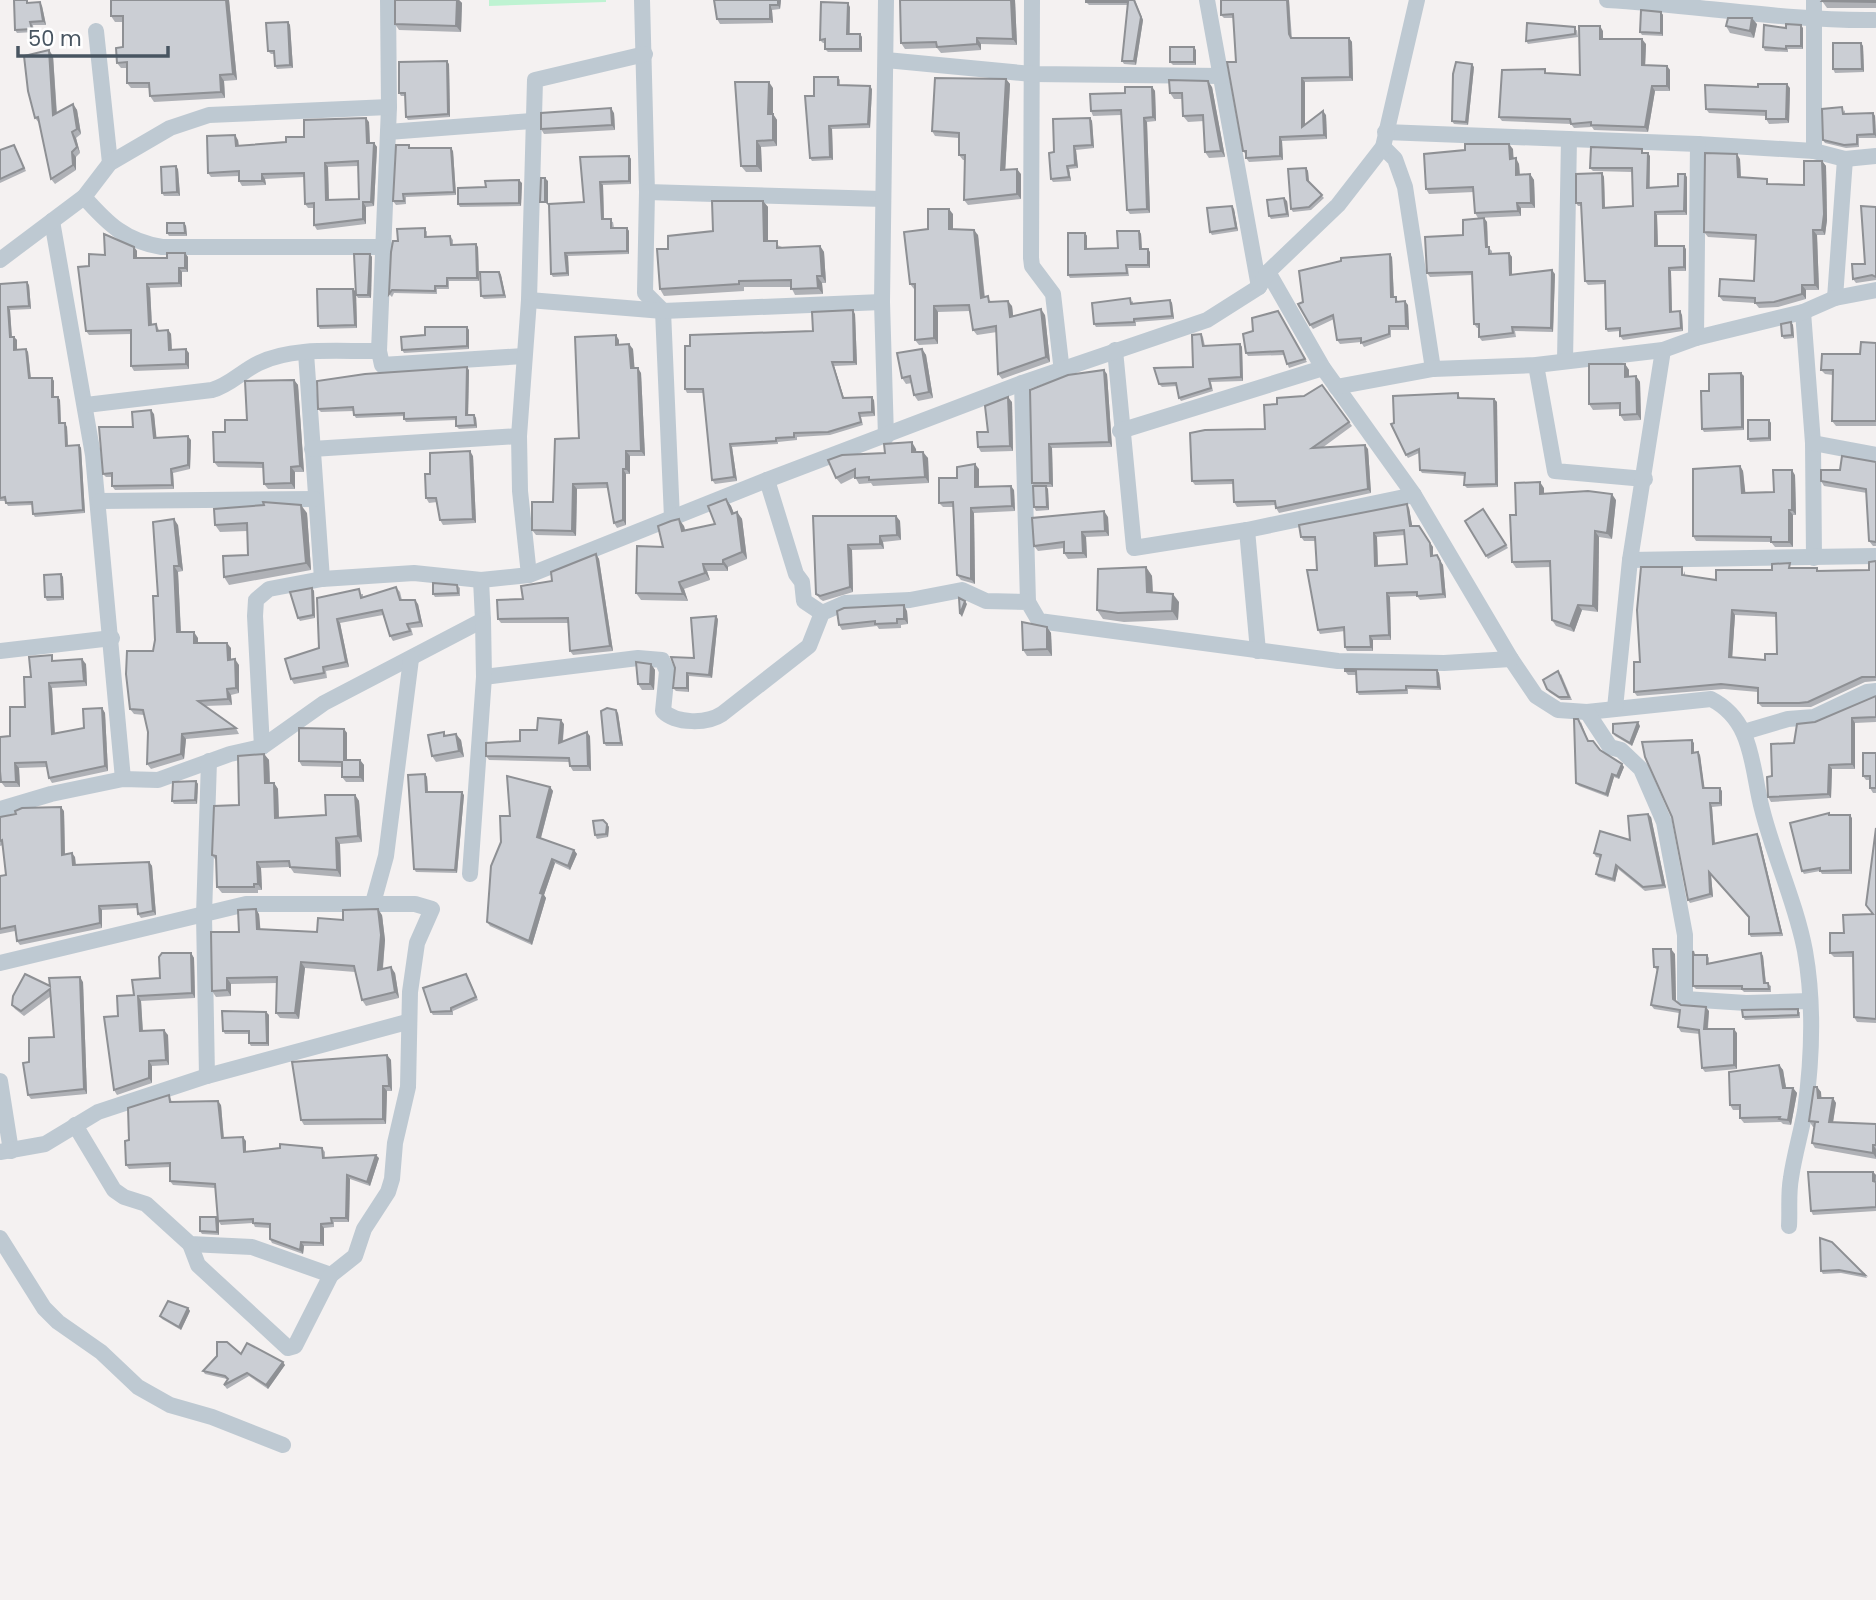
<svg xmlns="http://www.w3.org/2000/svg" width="1876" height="1600" viewBox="0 0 1876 1600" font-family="Poppins,sans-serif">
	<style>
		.green { fill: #bef3d2 }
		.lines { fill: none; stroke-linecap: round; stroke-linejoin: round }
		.minor { stroke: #bec9d2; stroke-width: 16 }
		.wall { fill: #afb1b6; fill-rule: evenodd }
		.shaded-wall { fill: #8e9094 }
		.building { fill: #cbced4; stroke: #8e9094; stroke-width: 2; fill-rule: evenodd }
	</style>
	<rect width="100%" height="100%" fill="#f4f1f1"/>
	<path class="green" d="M489,0H606V2L489,6Z"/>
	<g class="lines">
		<g class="minor">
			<path d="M388,0L389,107L379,351L382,365L524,356"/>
			<path d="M642,0L647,192L645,293L663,311L672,518"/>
			<path d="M1032,0L1031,258L1032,266L1053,294L1062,372"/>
			<path d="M1207,0L1259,287"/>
			<path d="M1607,0C1696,5 1785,21 1874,20"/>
			<path d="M96,31L110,163"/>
			<path d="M886,60L1032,74L1222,76"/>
			<path d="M388,132L532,121"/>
			<path d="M1385,132L1698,144L1814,151L1845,159L1876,156"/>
			<path d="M1383,147L1395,159L1405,187L1433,369"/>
			<path d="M1814,151V0"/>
			<path d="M647,192L883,199"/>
			<path d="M84,197C108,224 125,241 162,247H385"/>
			<path d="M52,221L93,455L123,779"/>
			<path d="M0,260L84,197L110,163L170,128L209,115L389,107"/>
			<path d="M1268,272L1323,368L1414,495L1511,659L1536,696L1558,710L1587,712L1711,699C1754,721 1751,767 1762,809C1774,857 1796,903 1805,951C1814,1002 1812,1060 1805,1111C1801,1133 1794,1156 1791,1178C1788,1194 1790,1211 1789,1226"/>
			<path d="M1835,298L1845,159"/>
			<path d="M529,300L663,311L882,302"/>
			<path d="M1803,312L1813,443L1814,558"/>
			<path d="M1696,338L1698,144"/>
			<path d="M1115,350L1134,548L1247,530L1414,495"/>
			<path d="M306,353L322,579"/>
			<path d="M1565,361L1569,139"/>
			<path d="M1536,365L1555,471L1645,479"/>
			<path d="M1022,383L1028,602"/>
			<path d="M1336,387L1433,369L1536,365L1663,350L1696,338L1803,312L1835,298L1876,290"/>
			<path d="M86,405L212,390C230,385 242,371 259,363C294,346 342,352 379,351"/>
			<path d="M1120,431L1323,368"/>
			<path d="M886,437L882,302L886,0"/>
			<path d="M1813,443L1876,455"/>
			<path d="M312,449L519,436"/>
			<path d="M767,480L796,574L802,582L804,601L822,613"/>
			<path d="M99,501L314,499"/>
			<path d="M1247,530L1258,651"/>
			<path d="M1630,560L1876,556"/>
			<path d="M529,575L520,491L519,436L529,300L535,80L645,54"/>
			<path d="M0,651L112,638"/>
			<path d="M484,677L638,658L662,660L667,671L663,711C676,724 707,724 722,714L809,646L822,613L845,603L910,600L962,590L986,601L1028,602L1039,621L1338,661L1444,663L1511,659"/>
			<path d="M1615,708L1630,560L1663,350"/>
			<path d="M1587,712L1610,747L1621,750L1641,769L1664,822L1685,935V999L1746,1003L1809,1001"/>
			<path d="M1744,732L1788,719L1814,717L1867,692L1876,691"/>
			<path d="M262,747L255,616L256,600L269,589L322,579L414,573L481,580"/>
			<path d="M0,809L51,794L123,779L158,780L230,754L262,747L324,703L483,620L481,580L529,575L767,480L1022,383L1207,320L1259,287L1268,272L1338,205L1383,147L1417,0"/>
			<path d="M470,874L484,677L483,620"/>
			<path d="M373,903L386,856L411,659"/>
			<path d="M0,963L246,904H415L432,909L417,943L410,992L408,1087L395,1143L392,1179L388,1192L364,1229L355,1256L331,1275L252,1247L190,1244L146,1204L124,1197L114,1190L75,1125"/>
			<path d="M207,1076L204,915L209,761"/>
			<path d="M0,1081L11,1151"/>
			<path d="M0,1152L45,1144L98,1112L207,1076L407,1022"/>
			<path d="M0,1238L44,1308L58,1322L101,1352L138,1387L170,1405L212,1417L283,1445"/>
			<path d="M190,1244L198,1265L288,1348L295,1346L331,1275"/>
		</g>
	</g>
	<g class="wall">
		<path d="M229,0L237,80L224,81L225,98L154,102L150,96L149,88H131L127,83V68H121L117,63L123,47V22H115L111,16Z"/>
		<path d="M395,0H459L462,3L461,32L399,30L395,24Z"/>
		<path d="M781,0L780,9L772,10L773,23L720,24L717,19Z"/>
		<path d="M1015,0L1017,45L981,44V50L941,53L937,48L905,49L901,43Z"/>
		<path d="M1135,0L1143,20L1136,65L1124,64L1122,61L1128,5H1089L1086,2Z"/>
		<path d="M1289,0L1292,38H1349L1352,42L1353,81L1305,82V125L1326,115L1327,139L1282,141L1283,160L1249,162L1246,158V155L1243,151L1234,18H1224L1221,15Z"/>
		<path d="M1876,0V8H1827L1822,1Z"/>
		<path d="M29,3L42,6L46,25H33L34,32L17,33L15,30Z"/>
		<path d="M850,7V34H860L862,37V52H828L825,49V43H823L820,40Z"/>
		<path d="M1661,12L1663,15V36L1642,35L1640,32Z"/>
		<path d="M288,22L290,25L293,68L277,69L275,66L274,54H271L268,51Z"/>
		<path d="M1757,24L1754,38L1730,33L1726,26Z"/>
		<path d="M1786,28H1803V49H1788V52L1765,51L1763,47Z"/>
		<path d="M1577,30L1578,37L1528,44L1526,41Z"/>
		<path d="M1603,31V39L1646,44L1645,65L1667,66L1670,70V91H1655L1648,132L1594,130L1592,127L1574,128L1571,124L1502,121L1499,117L1547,73L1580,75Z"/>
		<path d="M1861,43L1863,46L1864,72L1835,73L1833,69Z"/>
		<path d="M1196,50V65H1173L1170,62Z"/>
		<path d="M53,56L57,113L73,104L77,110L81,134L76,138L80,153L76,157V170L55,184L51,179L39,123L35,118Z"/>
		<path d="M449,64L450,117L408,120L406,117L405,96H401L399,93Z"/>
		<path d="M1474,67L1468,125L1454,124L1452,121Z"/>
		<path d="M838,77L840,80V85L872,89L870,128L832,129L833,160L812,161L810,158L814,96Z"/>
		<path d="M1006,79L1010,84L1005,170L1021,174V199L968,205L964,200L965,160H963L959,155V138L935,136L932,131Z"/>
		<path d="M1152,87L1155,91L1156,121L1147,122L1150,213L1130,214L1127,210L1121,115L1093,116L1091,111L1125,93Z"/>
		<path d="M1212,87L1225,157L1209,158L1205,152L1204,121L1188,122L1183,116L1182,99H1174L1170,93Z"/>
		<path d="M773,88V114L777,120V146L761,147L762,172H746L741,166Z"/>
		<path d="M1790,88L1789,123L1769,124L1766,119V116L1709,113L1706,109Z"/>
		<path d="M1845,110V114L1873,113L1875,116L1876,138H1859V147L1846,148L1825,143L1823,140Z"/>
		<path d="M614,113L615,130L544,134L541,129Z"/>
		<path d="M1090,118L1092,121L1094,148L1076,150L1078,168L1069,169L1071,181L1053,182L1051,179L1054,152Z"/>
		<path d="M369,122L370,143H374L377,147L374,206L366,207V224L317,230L314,225V208H308L305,204L304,177L265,179L266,185L242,186L239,181V176L211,177L208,173L238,140L239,146L286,142ZM358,166L359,199L329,200L328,167Z"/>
		<path d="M14,145L26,171L0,183V150Z"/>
		<path d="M411,148L453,151L456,195L406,197V204L396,205L393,201Z"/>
		<path d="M1513,149V159L1519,164L1520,175L1530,174L1534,180L1535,208H1521V216L1478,218L1475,213L1474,192L1429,194L1426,189Z"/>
		<path d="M1645,153L1650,156V187L1678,186L1687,177V215H1657L1658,246L1686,249V271H1671V274L1672,312L1682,315L1683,331L1623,340L1620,336V331L1608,332L1606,329L1605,284L1588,285L1585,281L1581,206H1578L1576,203L1602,173L1604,177L1605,207L1633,206L1632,172L1593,171L1590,168Z"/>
		<path d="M629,156L631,159V184L603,185L604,219L613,222L614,228H627L629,231V254L568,256L569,276L553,277L551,274L584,202L580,157Z"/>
		<path d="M1740,159L1741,177L1771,184L1804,185L1822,161L1826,166L1827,220L1825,235H1817L1819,290H1806V299L1778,307L1759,308L1755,303L1723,301L1719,296L1754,281L1756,240L1708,237L1704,232Z"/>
		<path d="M1306,168L1308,171L1309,182L1324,198L1311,210L1293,212L1291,209Z"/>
		<path d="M178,169L180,196H164L162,193Z"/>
		<path d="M522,183L521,206L460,207L458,204L486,187Z"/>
		<path d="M763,201L768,207V241L782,247L820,246L824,252L826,283H822L823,294L795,295L791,287H744V291L664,296L660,289L668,249L713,231Z"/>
		<path d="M1287,201L1289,217L1271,219L1269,216Z"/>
		<path d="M1876,207V280L1856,283L1853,279L1865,264Z"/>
		<path d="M1234,209L1238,231L1212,235L1210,232Z"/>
		<path d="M953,214V229L978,235L985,297L992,302L1012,306L1013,316L1045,315L1050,362L1002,379L998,374L997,332L977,335L973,330L970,311L938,312V344L919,345L915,340L914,289L910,284L928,229Z"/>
		<path d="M1484,218L1487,222L1488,247L1492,251V254L1509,253L1512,257V275L1555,274L1553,332L1515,331L1516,337L1482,341L1479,337V328H1477L1474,324L1472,275L1430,277L1427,273L1463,235Z"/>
		<path d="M184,223L186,226L187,236H169L167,233Z"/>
		<path d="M427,231V237L450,236L453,240V244L478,247L479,281H449V289H437V294L394,293L392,297L389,294L398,241Z"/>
		<path d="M1139,231L1141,234L1142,249L1150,252V268H1128L1129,276L1070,278L1068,275L1085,233L1087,236V249L1118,248Z"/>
		<path d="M134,247L137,251V258H167L185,253L188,257V272H182V287L150,288L152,324H156L159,330H168L171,334L172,350L189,353V369L134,371L131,366V334L89,335L86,331L105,255Z"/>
		<path d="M370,254L372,257L371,298H358L356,295Z"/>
		<path d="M1392,257L1394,297L1399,302L1408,305L1409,330H1391V337L1364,347L1361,342L1340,344L1337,340L1334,319L1313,329L1310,325L1303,302Z"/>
		<path d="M499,272L501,275L506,298L484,299L481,296Z"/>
		<path d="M0,284L29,285L31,309L10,310L12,337H14L17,340V350L26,349L28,352L31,378H52L54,381V397H58L60,400L61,423L67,427L68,446L79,445L81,448L85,513L35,517L33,514L32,505L8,506L5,501H0Z"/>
		<path d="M353,289L356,292L357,328L320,329L318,326Z"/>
		<path d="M1170,300L1172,303L1174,319L1136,322V326L1096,327L1094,324L1133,301V303Z"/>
		<path d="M1278,311L1307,362L1289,368L1284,355L1248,356L1246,353L1253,331Z"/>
		<path d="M855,314L857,365L834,366L844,398L874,400L875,416L861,417L863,425L830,435L797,437V440L778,442V444L732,447L737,481L715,484L712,480L703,393H687L685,389L690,346L813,331Z"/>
		<path d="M1791,322L1793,325L1794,338L1784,339L1782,336Z"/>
		<path d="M467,327L469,330V349L404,353L402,350Z"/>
		<path d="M1201,334L1203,337L1205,346L1240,344L1242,347L1243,381L1211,382L1213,391L1181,401L1179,398L1177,386L1162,387L1159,384L1193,367Z"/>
		<path d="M619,340V345L633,349L634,368L641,373L645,456H630V474H626V525L617,528L614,523L608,488L577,489L576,536L536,535L532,530L553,502Z"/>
		<path d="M1876,343V426H1836L1832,421L1833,375L1825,374L1821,370L1860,354Z"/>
		<path d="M922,349L926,355L933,398L918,401L914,395L912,383L906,384L902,378Z"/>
		<path d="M1625,364L1629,370V377L1636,376L1640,382L1641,420L1624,421L1620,415V409L1593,410L1589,404Z"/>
		<path d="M469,370L468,415H474L476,418L477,428L459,429L456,426V420L406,422L404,419V416L356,418L354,415V411L321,412L318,409Z"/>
		<path d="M1107,374L1112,447L1052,448L1053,487H1046L1048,489L1049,510L1036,511L1034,507V486L1032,483L1030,390Z"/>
		<path d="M1744,376V430L1704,432L1702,429L1709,391Z"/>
		<path d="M294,380L298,385L304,472H295V489H268L264,484L263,468L218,467L214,462L225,432L247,420Z"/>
		<path d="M1322,385L1352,426L1322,448L1368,449L1371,493L1279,513L1276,508L1275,505L1237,507L1234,502L1233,484L1195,485L1192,481L1265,429L1277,404L1304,396Z"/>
		<path d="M1460,396V398L1494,399L1497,402L1498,487L1467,488L1464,485L1465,476L1422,473L1420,470L1419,453L1408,458L1406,455Z"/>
		<path d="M1012,402L1013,451L981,452L978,447Z"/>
		<path d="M154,414L156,438L191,440L190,469L173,473L174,489L115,490L112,486V477H106L103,474L133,427Z"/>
		<path d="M1769,420L1771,423V441L1750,442L1748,439Z"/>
		<path d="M916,449V452L928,458L929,483L873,486L871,483L859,484L855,477L841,484L836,478L885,453Z"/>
		<path d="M473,456L476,523L443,525L440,520L437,502L429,503L426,498L430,474Z"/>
		<path d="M1876,462V546H1873L1869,541L1867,493L1824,486L1821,481L1840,470Z"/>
		<path d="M1740,466L1743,471L1745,493L1774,492L1795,475L1796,515H1793V547H1775L1771,542L1696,541L1693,536Z"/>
		<path d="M979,469V487L1014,490L1015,511L974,513L975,584L961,580L957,575L953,507H943L939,503L957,478Z"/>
		<path d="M1544,488V494L1616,500L1612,539L1599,537L1598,612L1582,610L1574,632L1556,626L1552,620L1550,567L1516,568L1512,562L1516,515Z"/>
		<path d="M726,499L731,506L734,514L737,512L742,519L747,559L728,567V571H707L710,580L684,589L688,601L641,600L636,593L663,547L684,526L685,531L715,524Z"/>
		<path d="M1409,508L1412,526L1433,547V555H1437L1443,565L1446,598L1420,600L1417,596L1390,597L1391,640H1373V651H1347L1345,647V631L1320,634L1318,630L1317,570L1316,541H1304L1301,537ZM1405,535L1407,564L1378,566L1377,537Z"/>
		<path d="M1483,509L1508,548L1488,559L1465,521Z"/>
		<path d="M307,513L311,570L229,585L224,577L248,555L247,531L220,532L215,525Z"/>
		<path d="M813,516H896L900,521L901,540L883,542L884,549L852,550L853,592L823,601L820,599L816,594Z"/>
		<path d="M1108,517L1109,536L1086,537L1087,558L1068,559L1064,553V548L1038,551L1034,546Z"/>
		<path d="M178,525L183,571L178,572L181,632L198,638V643L231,648V660L239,665V693L231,695L232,705L205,706L236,728L239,734L186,739L184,759L151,769L147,764L148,732L144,715L134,714L130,709L153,651L155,640L158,596Z"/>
		<path d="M596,554L599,559L613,651L573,655L570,651L568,623H501L498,619L523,599Z"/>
		<path d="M1876,561V681L1865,682L1811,707H1762L1758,703V692L1724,689L1637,696L1634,692L1640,662L1685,571V575L1716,580L1793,568H1817L1819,571L1869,570ZM1735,615L1777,617V654L1765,660L1732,657Z"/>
		<path d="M1146,567L1152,576L1153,592L1179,602L1178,620L1124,622L1103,619L1097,610Z"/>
		<path d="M61,574L63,577L64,600L47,601L45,597Z"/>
		<path d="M457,585L460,588V596L435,597L433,594Z"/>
		<path d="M396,587L400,592L402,600L418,604L423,627L411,628L413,635L393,641L390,636L383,615L340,623L349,667L326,671L327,678L294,684L291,679L319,648L317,598L363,594V597Z"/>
		<path d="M312,588L314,591L315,618L300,621L298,618Z"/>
		<path d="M907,611L908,624L901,625V628L879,629L877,626L842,630L839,625Z"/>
		<path d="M718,619L712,678L689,676V692L676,691L673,688L694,658Z"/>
		<path d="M1047,627L1051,633L1052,656H1027L1023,650Z"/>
		<path d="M55,661L86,664L87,686L52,688L55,733L84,728L102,708L105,713L108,771L52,783L49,778L47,767L19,768L20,787H5L1,782L25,707L31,677Z"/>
		<path d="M651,664L655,670L654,690H642L638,684Z"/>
		<path d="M1437,670L1439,673L1441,690L1408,689V694L1359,695L1357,692L1356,675H1348L1345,671Z"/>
		<path d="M1561,674L1572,700H1561L1549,692L1547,689Z"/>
		<path d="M1876,696V722L1855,723V769H1832L1831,798L1771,802L1768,797L1772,776L1794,743L1815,722Z"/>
		<path d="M618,713L623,746H606L604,743Z"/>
		<path d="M1581,722L1588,741L1624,767L1619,779L1614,777L1608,797L1579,786L1576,783Z"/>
		<path d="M564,724L563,742L590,736L591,771H573L570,766V762L489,760L486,756L520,741L537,730Z"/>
		<path d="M1640,726L1632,746L1615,736L1613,733Z"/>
		<path d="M344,729L347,733V760H360L364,765V782H346L342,777V767L302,766L299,761Z"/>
		<path d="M444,732L446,736L461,740L464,757L436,762L432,756Z"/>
		<path d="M1694,743V752L1700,755L1704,788L1722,791V806L1712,807L1715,843L1757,834L1759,837L1783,936L1751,937L1749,934V918L1711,875L1713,897L1690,903L1688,900L1672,817Z"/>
		<path d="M1876,753V793H1873L1870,788V780H1866L1863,776Z"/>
		<path d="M264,754L269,760L270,783H274L278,789L279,818L326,815L355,795L359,801L362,842L340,844L341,877L294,873L290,867L261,868L262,890H258V893H222L217,887V862L212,855L239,805Z"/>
		<path d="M425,774L427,777L428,792L464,795L457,873L416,872L414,869Z"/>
		<path d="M196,781L198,784L197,804H174L172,801Z"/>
		<path d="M550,787L553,791L541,838L574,850L577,854L570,870L555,863L544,895L546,898L532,945L490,926L487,922L501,842L510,816Z"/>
		<path d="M64,811L65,854L75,857L76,865L149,862L152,866L156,915L141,918L138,914V908L102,910V928L20,945L17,941L15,931L0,934V876L6,875L3,845L0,846V817Z"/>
		<path d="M1831,815L1852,818V874H1822L1820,871L1804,874L1802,871Z"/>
		<path d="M1651,817L1666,888L1645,891L1618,869L1615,882L1598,877L1596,874L1601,858L1596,857L1594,853L1630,840Z"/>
		<path d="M607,824L609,827L608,837L597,839L595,835Z"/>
		<path d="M1876,828V1023L1857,1022L1854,1017L1853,957H1834L1830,953L1844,933L1873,914Z"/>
		<path d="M259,914L260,929L317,932L343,920L382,915L385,940L383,969L395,973L399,998L366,1006L362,1000L355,972L305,968L299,1019L280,1018L276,1013L277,983L231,984V996L216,997L212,991L239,932Z"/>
		<path d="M191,953L194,958L195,998L141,1001L143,1031L168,1035L169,1065L152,1066V1083L117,1095L114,1090L118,1016L134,995L160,978Z"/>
		<path d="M1761,953L1763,956L1766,983L1771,986V992H1744L1742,990L1696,989L1693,986L1696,955H1707L1709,958V963Z"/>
		<path d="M1675,954L1676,1001L1681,1005L1709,1011L1708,1029L1737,1033V1069L1705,1072L1702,1068L1700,1034L1681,1032L1678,1027L1679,1013L1654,1009L1651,1005L1657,970L1654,967Z"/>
		<path d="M468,977L478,1000L453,1011V1015H433L431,1012Z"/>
		<path d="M83,982L87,1094L31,1099L28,1095L29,1062L54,1037L51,996L24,1016L15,1009L12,1005L50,986Z"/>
		<path d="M266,1012L269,1015V1046H251L249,1043V1034H225L223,1031Z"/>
		<path d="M1800,1012V1018L1745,1020L1743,1017Z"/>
		<path d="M387,1055L391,1060L392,1091H387L386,1124L304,1125L301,1120Z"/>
		<path d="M1779,1065L1783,1070L1786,1088H1793L1797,1093L1791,1125L1783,1124L1781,1122L1744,1123L1740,1118V1110H1733L1730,1105Z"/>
		<path d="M1817,1087L1821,1092V1098H1833L1836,1103L1833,1123L1876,1124V1159L1815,1148L1812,1143L1815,1127H1813L1809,1121Z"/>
		<path d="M169,1095L172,1102L221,1105L224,1138L246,1141V1152L322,1148L325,1152V1158H379L370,1186L350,1179L349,1222H334V1227L324,1228V1246H304L303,1254L272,1243L270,1239V1228L255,1227L253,1223L221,1225L219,1222V1235L202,1234L200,1231L218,1219L215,1188L173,1185L170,1181V1167L129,1169L126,1165Z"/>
		<path d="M1873,1172L1876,1175V1211L1813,1215L1811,1211Z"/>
		<path d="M1820,1238L1865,1275L1867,1278L1841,1273L1823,1274L1821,1271Z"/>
		<path d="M188,1308L190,1311L181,1330L162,1319L160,1316Z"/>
		<path d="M241,1354L285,1365L268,1389L249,1376L227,1389L224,1385L227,1379L205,1374L203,1371Z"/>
	</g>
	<g class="shaded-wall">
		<path d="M226,0H229L237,80L233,74Z"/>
		<path d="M457,0H459L462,3L461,32L456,26Z"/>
		<path d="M778,0H781L780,9L778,5Z"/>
		<path d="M1011,0H1015L1017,45L1013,39Z"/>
		<path d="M1134,0L1143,20L1136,65L1134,61Z"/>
		<path d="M1287,0H1289L1291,38L1293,42L1289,34Z"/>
		<path d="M40,2L42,6L46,25L43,21Z"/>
		<path d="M848,3L850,7L849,37L847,34Z"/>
		<path d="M770,5L772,10L773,23L770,19Z"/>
		<path d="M1661,12L1663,15V36L1661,33Z"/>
		<path d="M1752,18L1757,24L1754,38L1750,31Z"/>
		<path d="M288,22L290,25L293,68L290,65Z"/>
		<path d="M1801,25L1803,28V49L1801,46Z"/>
		<path d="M1600,26L1603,31V44L1600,39Z"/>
		<path d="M860,34L862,37V52L860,49Z"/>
		<path d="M977,38L981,44V50L977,44Z"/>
		<path d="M1349,38L1352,42L1353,81L1350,77Z"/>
		<path d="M1642,39L1646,44L1645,69L1642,65Z"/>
		<path d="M1861,43L1863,46L1864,72L1862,69Z"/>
		<path d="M1194,47L1196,50V65L1194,62Z"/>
		<path d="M49,50L53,56L57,120L53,115Z"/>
		<path d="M447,61L449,64L450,117L448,114Z"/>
		<path d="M1472,64L1474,67L1468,125L1466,122Z"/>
		<path d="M1667,66L1670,70V91L1667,86Z"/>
		<path d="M220,75L224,81L225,98L221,92Z"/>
		<path d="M1302,78L1305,82V131L1302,127Z"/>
		<path d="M1006,79L1010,84L1005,175L1001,170Z"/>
		<path d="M1208,81L1212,87L1225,157L1221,151Z"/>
		<path d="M769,82L773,88V114L777,120V146L773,140L768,114Z"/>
		<path d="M1787,84L1790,88L1789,123L1786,119Z"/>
		<path d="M870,86L872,89L870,128L868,124Z"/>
		<path d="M1652,86L1655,91L1648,132L1645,127Z"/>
		<path d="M1152,87L1155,91L1156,121L1153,117Z"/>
		<path d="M73,104L77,110L81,134L77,129Z"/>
		<path d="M611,108L614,113L615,130L612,125Z"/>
		<path d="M1323,111L1326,115L1327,139L1324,135Z"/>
		<path d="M1873,113L1875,116L1876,137L1874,134Z"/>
		<path d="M366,118L369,122L370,147L367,143Z"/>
		<path d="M1090,118L1092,121L1094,148L1092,145Z"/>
		<path d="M1144,118L1147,122L1150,213L1147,209Z"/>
		<path d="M829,126L832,129L833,160L830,157Z"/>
		<path d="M72,132L76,138L80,153L77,147Z"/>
		<path d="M235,135L238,140L239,150L236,146Z"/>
		<path d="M1280,137L1282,141L1283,160L1280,156Z"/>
		<path d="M757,141L761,147L762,172L757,166Z"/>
		<path d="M374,143L377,147L374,206L371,202Z"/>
		<path d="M1509,144L1513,149L1514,164L1510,159Z"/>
		<path d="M1074,146L1076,150L1078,168L1075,165Z"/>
		<path d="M451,148L453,151L456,195L454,192Z"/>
		<path d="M72,152L76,157V170L73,165Z"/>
		<path d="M1648,153L1650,156L1649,191L1647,188Z"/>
		<path d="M1737,154L1740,159L1741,182L1738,177Z"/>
		<path d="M629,156L631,159V184L629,181Z"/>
		<path d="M1516,158L1519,164L1520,180L1516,175Z"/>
		<path d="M1822,161L1826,166L1827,220L1825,235L1822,230Z"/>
		<path d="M325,163L328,167L329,205L326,200Z"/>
		<path d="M176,166L178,169L180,196L177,192Z"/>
		<path d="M1067,166L1069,169L1071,181L1069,177Z"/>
		<path d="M1306,168L1308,171L1309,183L1307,180Z"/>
		<path d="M1017,169L1021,174V199L1017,194Z"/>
		<path d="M1602,173L1604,177L1605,211L1603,208Z"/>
		<path d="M262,174L265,179L266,185L262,181Z"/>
		<path d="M1530,174L1534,180L1535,208L1531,203Z"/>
		<path d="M1685,174L1687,177V215L1684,211Z"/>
		<path d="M545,178L548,181V205L545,202Z"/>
		<path d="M519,180L522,183L521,206L519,203Z"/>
		<path d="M600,182L603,185L604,222L602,219Z"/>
		<path d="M1284,198L1287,201L1289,217L1287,214Z"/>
		<path d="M763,201L768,207V248L764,241Z"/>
		<path d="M363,202L366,207V224L363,219Z"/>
		<path d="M1517,203L1521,208V216L1518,211Z"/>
		<path d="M1232,206L1234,209L1238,231L1236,228Z"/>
		<path d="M949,209L953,214V235L949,229Z"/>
		<path d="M1655,212L1657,215L1658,249L1655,246Z"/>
		<path d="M1484,218L1487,222L1488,251L1486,247Z"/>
		<path d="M184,223L186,226L187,236L185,233Z"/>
		<path d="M627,228L629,231V254L627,251Z"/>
		<path d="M974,230L978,235L985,303L981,298Z"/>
		<path d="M1813,230L1817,235L1819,290L1815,285Z"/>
		<path d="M1139,231L1141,234L1142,252L1140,249Z"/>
		<path d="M1085,233L1087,236V252L1085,249Z"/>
		<path d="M476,244L478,247L479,281L477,278Z"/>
		<path d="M820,246L824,252L826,283L822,276Z"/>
		<path d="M1684,246L1686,249V271L1684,267Z"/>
		<path d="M134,247L137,251V262L134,258Z"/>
		<path d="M1148,249L1150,252V268L1148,265Z"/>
		<path d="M185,253L188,257V272L185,268Z"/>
		<path d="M565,253L568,256L569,276L567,273Z"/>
		<path d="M1509,253L1512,257V279L1510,275Z"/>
		<path d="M370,254L372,257L371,298L368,295Z"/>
		<path d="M1390,254L1392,257L1394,301L1391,297Z"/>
		<path d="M179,268L182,272V287L179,283Z"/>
		<path d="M1669,268L1671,271L1672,315L1670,312Z"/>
		<path d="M1552,270L1555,274L1553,332L1551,328Z"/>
		<path d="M499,272L501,275L506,298L504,295Z"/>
		<path d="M817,276L822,283L823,294L818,288Z"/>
		<path d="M27,282L29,285L31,309L29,306Z"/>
		<path d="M147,284L150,288L152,329L149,325Z"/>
		<path d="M1802,285L1806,290V299L1802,294Z"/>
		<path d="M353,289L356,292L357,328L355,325Z"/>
		<path d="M1170,300L1172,303L1174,319L1172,316Z"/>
		<path d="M1008,301L1012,306L1014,323L1010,317Z"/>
		<path d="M1405,301L1408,305L1409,330L1406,326Z"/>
		<path d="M934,306L938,312V344L934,338Z"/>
		<path d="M8,307L10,310L12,340L10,337Z"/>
		<path d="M1041,309L1045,315L1050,362L1046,357Z"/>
		<path d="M853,310L855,314L857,365L854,362Z"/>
		<path d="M1680,311L1682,315L1683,331L1681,328Z"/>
		<path d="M1791,322L1793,325L1794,338L1792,335Z"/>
		<path d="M467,327L469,330V349L467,346Z"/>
		<path d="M168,330L171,334L172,354L169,350Z"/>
		<path d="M616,335L619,340V350L616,345Z"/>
		<path d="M14,337L17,340V353L14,350Z"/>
		<path d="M629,344L633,349L635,373L631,368Z"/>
		<path d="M1240,344L1242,347L1243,381L1241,377Z"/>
		<path d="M26,349L28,352L31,381L29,378Z"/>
		<path d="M186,349L189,353V369L186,364Z"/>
		<path d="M922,349L926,355L933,398L929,392Z"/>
		<path d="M832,362L834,366L845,402L843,398Z"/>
		<path d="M1625,364L1629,370V383L1625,377Z"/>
		<path d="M467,367L469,370L468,418L466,415Z"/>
		<path d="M638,368L641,373L645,456L641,451Z"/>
		<path d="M1104,370L1107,374L1112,447L1109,442Z"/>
		<path d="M1741,373L1744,376V430L1742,427Z"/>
		<path d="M1636,376L1640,382L1641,420L1637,414Z"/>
		<path d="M52,378L54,381V400L52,397Z"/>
		<path d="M294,380L298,385L304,472L300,466Z"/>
		<path d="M58,397L60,400L61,427L59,423Z"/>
		<path d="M872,397L874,400L875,416L872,412Z"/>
		<path d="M1008,397L1012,402L1013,451L1010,446Z"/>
		<path d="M1494,399L1497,402L1498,487L1496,484Z"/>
		<path d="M151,410L154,414L157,442L154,438Z"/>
		<path d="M474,415L476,418L477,428L475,425Z"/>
		<path d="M1769,420L1771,423V441L1769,438Z"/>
		<path d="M65,423L67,427L68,449L66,446Z"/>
		<path d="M188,436L191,440L190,469L188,465Z"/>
		<path d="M912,442L916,449L917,459L912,452Z"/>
		<path d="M730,444L732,447L737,481L734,477Z"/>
		<path d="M1049,444L1052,448L1053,487L1050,483Z"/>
		<path d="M79,445L81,448L85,513L83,510Z"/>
		<path d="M1365,445L1368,449L1371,493L1368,489Z"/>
		<path d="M470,451L473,456L476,523L473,519Z"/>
		<path d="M626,451L630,456V474L626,469Z"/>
		<path d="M923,452L928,458L929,483L925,477Z"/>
		<path d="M975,464L979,469V492L975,487Z"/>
		<path d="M1740,466L1743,471L1746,498L1742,493Z"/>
		<path d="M291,467L295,472V489L291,483Z"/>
		<path d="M171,469L173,473L174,489L172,485Z"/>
		<path d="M623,469L626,474V525L623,520Z"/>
		<path d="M1792,470L1795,475L1796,515L1792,510Z"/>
		<path d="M1540,482L1544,488V500L1540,494Z"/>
		<path d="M573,484L577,489L576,536L572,531Z"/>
		<path d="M1011,486L1014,490L1015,511L1012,506Z"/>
		<path d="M1046,486L1048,489L1049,510L1047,507Z"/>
		<path d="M1612,494L1616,500L1612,539L1607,533Z"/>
		<path d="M726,499L731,506L737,521L732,514Z"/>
		<path d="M1407,504L1409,508L1413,530L1410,526Z"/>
		<path d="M301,505L307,513L311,570L306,563Z"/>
		<path d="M971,508L974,513L975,584L971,579Z"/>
		<path d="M1789,510L1793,515V547L1789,542Z"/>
		<path d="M1104,511L1108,517L1109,536L1105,531Z"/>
		<path d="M737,512L742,519L747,559L742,552Z"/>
		<path d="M896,516L900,521L901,540L897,535Z"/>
		<path d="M174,519L178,525L183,571L179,566Z"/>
		<path d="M679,519L684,526L687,538L682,531Z"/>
		<path d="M1419,526L1433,547V560L1431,556Z"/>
		<path d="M1595,531L1599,537L1598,612L1593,606Z"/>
		<path d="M1082,532L1086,537L1087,558L1083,553Z"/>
		<path d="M1374,533L1377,537L1378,570L1375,566Z"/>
		<path d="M880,536L883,542L884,549L880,544Z"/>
		<path d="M848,545L852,550L853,592L850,587Z"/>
		<path d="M596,554L599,559L613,651L610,646Z"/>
		<path d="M723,560L728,567V571L723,564Z"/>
		<path d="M1440,561L1443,565L1446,598L1443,594Z"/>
		<path d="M703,564L707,571L710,580L705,573Z"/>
		<path d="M174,566L178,572L181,637L177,632Z"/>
		<path d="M1146,567L1152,576L1153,601L1147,592Z"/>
		<path d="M61,574L63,577L64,600L62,597Z"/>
		<path d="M679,582L684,589L688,601L683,594Z"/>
		<path d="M312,588L314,591L315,618L313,615Z"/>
		<path d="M1387,593L1390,597L1391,640L1389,635Z"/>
		<path d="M1173,594L1179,602L1178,620L1172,611Z"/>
		<path d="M415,600L418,604L423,627L420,622Z"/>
		<path d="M965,601L967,604L962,617L960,614Z"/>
		<path d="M904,605L907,611L908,624L904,619Z"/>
		<path d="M1578,605L1582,610L1574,632L1570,626Z"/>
		<path d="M1732,610L1735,615L1732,661L1729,657Z"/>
		<path d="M716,616L718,619L712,678L709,675Z"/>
		<path d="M337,619L340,623L349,667L346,662Z"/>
		<path d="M1047,627L1051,633L1052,656L1047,649Z"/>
		<path d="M194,632L198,638V649L194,643Z"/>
		<path d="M1370,636L1373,640V651L1371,647Z"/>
		<path d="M227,643L231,648V665L228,660Z"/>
		<path d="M82,659L86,664L87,686L84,681Z"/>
		<path d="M235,659L239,665V693L236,688Z"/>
		<path d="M651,664L655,670L654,690L650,684Z"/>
		<path d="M1437,670L1439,673L1441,690L1438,687Z"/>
		<path d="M687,673L689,676V692L687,688Z"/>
		<path d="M49,683L52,688L55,739L52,734Z"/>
		<path d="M227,689L231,695L232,705L228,699Z"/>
		<path d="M102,708L105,713L108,771L105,766Z"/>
		<path d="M616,710L618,713L623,746L621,743Z"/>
		<path d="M1852,718L1855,723V769L1852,764Z"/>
		<path d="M561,720L564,724L562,748L559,743Z"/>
		<path d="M1638,722L1640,726L1632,746L1630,743Z"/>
		<path d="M344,729L347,733V765L344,760Z"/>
		<path d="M587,732L590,736L591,771L588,766Z"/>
		<path d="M182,734L186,739L184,759L181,754Z"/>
		<path d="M456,734L461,740L464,757L459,751Z"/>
		<path d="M1692,740L1694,743V756L1692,753Z"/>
		<path d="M1698,752L1700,755L1705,791L1703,788Z"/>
		<path d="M264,754L269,760L270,789L265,783Z"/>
		<path d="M360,760L364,765V782L360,777Z"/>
		<path d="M15,763L19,768L20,787L16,782Z"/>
		<path d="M1622,764L1624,767L1619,779L1617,776Z"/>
		<path d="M1829,765L1832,769L1831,798L1828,794Z"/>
		<path d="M425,774L427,777L428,795L426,792Z"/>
		<path d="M1612,774L1614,777L1608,797L1606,794Z"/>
		<path d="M196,781L198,784L197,804L195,800Z"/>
		<path d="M274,783L278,789L279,824L275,818Z"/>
		<path d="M550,787L553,791L540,841L537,837Z"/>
		<path d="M1720,788L1722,791V806L1720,803Z"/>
		<path d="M462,792L464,795L457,873L455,870Z"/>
		<path d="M355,795L359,801L362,842L358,836Z"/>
		<path d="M1710,803L1712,807L1715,847L1713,844Z"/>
		<path d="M61,807L64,811L65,859L62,855Z"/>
		<path d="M1648,814L1651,817L1666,888L1663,885Z"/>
		<path d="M1850,815L1852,818V874L1850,870Z"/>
		<path d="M607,824L609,827L608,837L606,834Z"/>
		<path d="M1757,834L1759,837L1783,936L1781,933Z"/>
		<path d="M336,838L340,844L341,877L337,870Z"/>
		<path d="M574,850L577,854L570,870L568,866Z"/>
		<path d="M72,853L75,857L76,870L73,865Z"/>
		<path d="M552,859L555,863L544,895L546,898L532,945L529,941L540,893Z"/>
		<path d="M149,862L152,866L156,915L153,911Z"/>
		<path d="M257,862L261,868L262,890L258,884Z"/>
		<path d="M1616,865L1618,869L1615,882L1613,879Z"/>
		<path d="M1709,872L1711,875L1713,897L1710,894Z"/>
		<path d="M99,906L102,910V928L100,923Z"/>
		<path d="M256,909L259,914L261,935L257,929Z"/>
		<path d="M378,909L382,915L385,940L382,976L378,970Z"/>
		<path d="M1671,949L1675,954L1676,1003L1673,999Z"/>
		<path d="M191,953L194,958L195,998L192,993Z"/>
		<path d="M1761,953L1763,956L1766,986L1764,983Z"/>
		<path d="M301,962L305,968L299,1019L295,1013Z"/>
		<path d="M391,967L395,973L399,998L395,992Z"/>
		<path d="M80,977L83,982L87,1094L84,1089Z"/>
		<path d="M227,978L231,984V996L227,990Z"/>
		<path d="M138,996L141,1001L143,1036L140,1031Z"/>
		<path d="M1706,1007L1709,1011L1707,1034L1704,1029Z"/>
		<path d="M266,1012L269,1015V1046L267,1043Z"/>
		<path d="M1734,1029L1737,1033V1069L1734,1065Z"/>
		<path d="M164,1030L168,1035L169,1065L166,1060Z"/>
		<path d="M387,1055L391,1060L392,1091L389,1086Z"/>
		<path d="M149,1061L152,1066V1083L149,1078Z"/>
		<path d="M1779,1065L1783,1070L1787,1093L1783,1088Z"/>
		<path d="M383,1086L387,1091L386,1124L383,1119Z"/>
		<path d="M1817,1087L1821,1092L1822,1104L1818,1098Z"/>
		<path d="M1793,1088L1797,1093L1791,1125L1788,1120Z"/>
		<path d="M1833,1098L1836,1103L1832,1128L1829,1122Z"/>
		<path d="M218,1101L221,1105L224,1142L222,1138Z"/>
		<path d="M243,1137L246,1141V1156L244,1152Z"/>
		<path d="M1873,1145L1876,1149V1158L1873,1153Z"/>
		<path d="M376,1155L379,1158L370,1186L367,1182Z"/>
		<path d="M1873,1172L1876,1175L1875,1185L1873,1181Z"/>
		<path d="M347,1175L350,1179L349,1222L346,1218Z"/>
		<path d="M216,1217L219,1220V1235L217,1232Z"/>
		<path d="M321,1224L324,1228V1246L321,1243Z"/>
		<path d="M301,1242L304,1246L303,1254L300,1250Z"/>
		<path d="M188,1308L190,1311L181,1330L179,1327Z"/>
		<path d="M283,1362L285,1365L268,1389L266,1385Z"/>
	</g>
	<g class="building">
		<path d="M14,0H27V3L40,2L43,21L30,22L32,29L15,30Z"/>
		<path d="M111,0H226L233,74L220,75L221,92L150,96L149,83H127V62L117,63L116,48L123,47V16H111Z"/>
		<path d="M395,0H457L456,26L395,24Z"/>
		<path d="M714,0H778V5H770V19H717Z"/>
		<path d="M900,0H1011L1013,39L977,38V44L937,47L936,42L901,43Z"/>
		<path d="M1086,0H1134L1141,17L1134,61H1122L1128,2H1086Z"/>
		<path d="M1221,0H1287L1289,34L1291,38H1349L1350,77L1302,78V127L1323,111L1324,135L1280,137V156L1246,158V151H1243L1227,62H1236L1233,14L1221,15Z"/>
		<path d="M1823,0H1876V2L1822,1Z"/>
		<path d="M821,2L848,3L847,34H860V49H825V39L820,40Z"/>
		<path d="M1641,10L1661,12V33L1640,32Z"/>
		<path d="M1728,18H1752L1750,31L1726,26Z"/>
		<path d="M288,22L290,65L275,66L274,51H268L266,23Z"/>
		<path d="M1527,23L1575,27V34L1526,41Z"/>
		<path d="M1786,24L1801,25V46H1786V49L1763,47L1764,25L1786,28Z"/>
		<path d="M1579,26H1600V39H1642V65L1667,66V86H1652L1645,127L1591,125V122L1571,124L1570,119L1499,117L1502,70L1545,69V73L1580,75Z"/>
		<path d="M1833,43H1861L1862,69H1833Z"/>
		<rect x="1170" y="47" width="24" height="15"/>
		<path d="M49,50L53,115L73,104L77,129L72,132L77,147L72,152L73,165L51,179L38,117L35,118L28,91L24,56Z"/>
		<path d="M447,61L448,114L406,117L405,93H399V62Z"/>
		<path d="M1456,62L1472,64L1466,122L1452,121L1453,74Z"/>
		<path d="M814,77H838V85L870,86L868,124L829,126L830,157L810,158L805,96H814Z"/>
		<path d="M935,78L1006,79L1001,170L1017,169V194L964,200L965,155H959V133L932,131Z"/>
		<path d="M1169,80L1208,81L1221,151L1205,152L1203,115L1183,116L1182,93H1170Z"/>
		<path d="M735,82H769L768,114H773V140L757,141V166H741Z"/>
		<path d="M1758,84H1787L1786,119H1766V111L1706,109L1705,85L1758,87Z"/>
		<path d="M1125,87H1152L1153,117L1144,118L1147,209L1127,210L1121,110L1091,111L1090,94L1125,93Z"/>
		<path d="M1842,107L1843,114L1873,113L1874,134L1857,135V144L1844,145L1823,140L1822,109Z"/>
		<path d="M611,108L612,125L541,129V113Z"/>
		<path d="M366,118L367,143H374L371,202H363V219L314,225V203L305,204L304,173L262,174V181H239V171L208,173L207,136L235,135L236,146L286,142V137H304V120ZM358,161L359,199L326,200L325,163Z"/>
		<path d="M1090,118L1092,145L1074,146L1075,165L1067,166L1069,177L1051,179L1049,153L1054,152L1053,119Z"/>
		<path d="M1465,144H1509L1510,159L1516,158V175L1530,174L1531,203H1517L1518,211L1475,213L1473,187L1426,189L1424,154L1465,150Z"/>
		<path d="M14,145L24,168L0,179V150Z"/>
		<path d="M396,145H409V148H451L454,192L403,194L404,201H393Z"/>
		<path d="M1591,147L1642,149V153H1648L1647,188L1678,186V174H1685L1684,211L1655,212V246H1684V267L1669,268V271L1670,312L1680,311L1681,328L1620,336V328L1606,329L1605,281H1585L1581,203H1576V174L1602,173L1603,208L1633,206L1632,168H1590Z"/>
		<path d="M1705,153L1737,154L1738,177L1767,179V184L1804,185V161H1822L1824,214L1822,230H1813L1815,285H1802V294L1774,302L1755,303V298L1719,296L1720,279L1754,281L1756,235L1704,232Z"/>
		<path d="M629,156V181L600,182L602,219H611V228H627V251L565,253L567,273L551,274L549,204L584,202L580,157Z"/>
		<path d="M176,166L177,192L162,193L161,167Z"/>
		<path d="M1306,168L1307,180L1322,195L1309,207L1291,209L1288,169Z"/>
		<path d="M541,178H545V202H540Z"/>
		<path d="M519,180V203L458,204V188L486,187L485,181Z"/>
		<path d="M1284,198L1287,214L1269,216L1267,200Z"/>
		<path d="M712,201H763L764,241H777V248L820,246L822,276H817L818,288L791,289V280L739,281V284L660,289L657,249H668V236L713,231Z"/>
		<path d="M1232,206L1236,228L1210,232L1207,208Z"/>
		<path d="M1861,206L1876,207V277L1872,275L1853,279L1852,264H1865Z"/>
		<path d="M928,209H949V229L974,230L981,298L988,296L989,302L1008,301L1010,317L1041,309L1046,357L998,374L996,326L973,330L969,305L934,306V338L915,340V284H910L904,232L928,229Z"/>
		<path d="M1484,218L1486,247H1489V254L1509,253L1510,275L1552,270L1551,328L1512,327L1513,333L1479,337V324H1474L1472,272L1427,273L1425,237L1463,235V220Z"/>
		<path d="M167,223H184L185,233H167Z"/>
		<path d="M425,228V237L450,236L451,245L476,244L477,278H447V286H435V291L392,290L389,294L391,252L393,241H398L397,229Z"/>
		<path d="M1117,231H1139L1140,249H1148V265H1126L1127,273L1068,275V233H1085V249L1118,248Z"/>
		<path d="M104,234L134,247V258H167V253H185V268H179V283L147,284L149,325L156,324L157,331L168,330L169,350L186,349V364L131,366V330L86,331L78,267L89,266V254L105,255Z"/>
		<path d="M354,254H370L368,295H356Z"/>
		<path d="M1390,254L1391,297H1396V302L1405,301L1406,326H1389V334L1361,343V338L1337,340L1333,315L1310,325L1298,304L1303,302L1299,271L1341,261V258Z"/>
		<path d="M480,272H499L504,295L481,296Z"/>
		<path d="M27,282L29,306L8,307L10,337H14V350L26,349L29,378H52V397H58L59,423H65L66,446L79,445L83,510L33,514L32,502L6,503L5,497L0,498V284Z"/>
		<path d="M317,289H353L355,325L318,326Z"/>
		<path d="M1130,298L1131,304L1170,300L1172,316L1134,319V322L1094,324L1092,303Z"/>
		<path d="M853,310L854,362H832L843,398L872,397V412L859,413L861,422L828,432L794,433V437L776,438V441L730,444L734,477L712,480L703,389H685V346H690V335L813,331L812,312Z"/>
		<path d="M1278,311L1305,359L1287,364L1283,351L1246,353L1243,334L1253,331L1252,318Z"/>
		<path d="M1791,322L1792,335L1782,336L1781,324Z"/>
		<path d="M425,327H467V346L402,350L401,337L425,335Z"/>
		<path d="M1201,334L1203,346L1240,344L1241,377L1209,379L1211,388L1179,398L1176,383L1159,384L1154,368L1193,367L1192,335Z"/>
		<path d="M616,335V345L629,344L631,368H638L641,451H626V469H623V520L614,523L607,483L573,484L572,531L532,530V502H553L555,439L579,438L575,337Z"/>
		<path d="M1861,342L1876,343V421H1832L1833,370H1821L1822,354H1860Z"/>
		<path d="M922,349L929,392L914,395L910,376L902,378L897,353Z"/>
		<path d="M1589,364H1625V377L1636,376L1637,414L1620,415V403L1589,404Z"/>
		<path d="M467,367L466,415H474L475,425L456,426V417L404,419V413L354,415L353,407L318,409L317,381L365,374Z"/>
		<path d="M1104,370L1109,442L1049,444L1050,483H1032L1030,390L1068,375Z"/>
		<path d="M1741,373L1742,427L1702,429L1701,391H1709V374Z"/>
		<path d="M294,380L300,466L291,467V483L264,484L263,463L214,462L213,432H225V420H247L245,381Z"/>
		<path d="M1322,385L1349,422L1312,448L1365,445L1368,489L1276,508L1275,501L1234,502L1233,480L1192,481L1190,433L1205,430L1265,429L1264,405L1277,404V398L1304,396Z"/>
		<path d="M1458,393V398L1494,399L1496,484L1464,485L1465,473L1420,470L1419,449L1406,455L1391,424L1394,423L1393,396Z"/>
		<path d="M1008,397L1010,446L978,447L977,432H988L985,406Z"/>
		<path d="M151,410L154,438L188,436V465L171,469L172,485L112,486V473L103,474L99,427H133L132,412Z"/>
		<path d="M1748,420H1769V438L1748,439Z"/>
		<path d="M912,442V452H923L925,477L869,480V477L855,478V469L836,478L828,460L842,455L885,453L884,444Z"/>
		<path d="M470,451L473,519L440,520L436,498H426L425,474H430V453Z"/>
		<path d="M1842,456L1876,462V542L1869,541L1866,489L1821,481V470H1840Z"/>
		<path d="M975,464V487L1011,486L1012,506L971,508V579L957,575L953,502L939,503V478H957V467Z"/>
		<path d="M1740,466L1742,493L1774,492L1773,470H1792V510H1789V542H1771V537L1693,536V469Z"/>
		<path d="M1540,482V494L1588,491L1612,494L1607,533L1595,531L1593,606L1578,605L1570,626L1552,620L1550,561L1512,562L1510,515H1516L1515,483Z"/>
		<path d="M1033,486H1046L1047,507H1034Z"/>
		<path d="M726,499L732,514L737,512L742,552L723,560V564H703L705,573L679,582L683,594L636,593L637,546L663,547L658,526L671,521L679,519L682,531L715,524L708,506Z"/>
		<path d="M263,502L301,505L306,563L224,577L223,556L248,555L247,523L215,525L214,509L264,505Z"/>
		<path d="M1407,504L1410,526H1419L1430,543L1431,556L1437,555L1440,561L1443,594L1417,596V592L1387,593L1389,635L1370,636L1371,647H1345L1344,627L1318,630L1307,570H1317L1315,537H1301L1299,525ZM1404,530L1407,564L1375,566L1374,533Z"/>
		<path d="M1483,509L1506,545L1486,556L1465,521Z"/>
		<path d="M1104,511L1105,531L1082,532L1083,553H1064V542L1034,546L1032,518Z"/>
		<path d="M813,516H896L897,535L880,536V544L848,545L850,587L820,596L816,594Z"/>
		<path d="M174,519L179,566H174L177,632H194V643H227L228,660L235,659L236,688L227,689L228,699L198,701L236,728L182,734L181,754L147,764L148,732L143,710L130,709L126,674L127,651H153L155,640L153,596H158L153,522Z"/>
		<path d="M596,554L610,646L570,651L568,618L498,619L497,600L523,599L521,586L552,581L551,572Z"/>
		<path d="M1876,561V677H1862L1808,702L1799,703H1758V688L1721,684L1634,692V662H1640L1637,610L1641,567H1682V575L1716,580V570H1772V564L1790,563L1789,568H1817V571L1869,570V562ZM1732,610L1776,613L1777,654H1765V660L1729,657Z"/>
		<path d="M1146,567L1147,592L1173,594L1172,611L1118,613L1097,610L1098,569Z"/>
		<path d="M61,574L62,597H45L44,575Z"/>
		<path d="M433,583L457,585L458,593L433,594Z"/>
		<path d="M396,587L400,600H415L420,622L407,624L410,631L390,636L382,610L337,619L346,662L323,667L324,673L291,679L285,659L319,648L317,598L359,589L361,598Z"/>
		<path d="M312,588L313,615L298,618L290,592Z"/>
		<path d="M959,598L965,601L960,614Z"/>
		<path d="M904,605V619H897V623L875,624V621L839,625L837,611L844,608Z"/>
		<path d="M716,616L709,675L687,673V688H673L675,668L671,657L694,658L691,618Z"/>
		<path d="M1022,622L1047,627V649L1023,650Z"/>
		<path d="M52,655V661L82,659L84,681L49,683L52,734L84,728L83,709L102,708L105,766L49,778L46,762L15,763L16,782H1L0,771V737L10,736V707H25L24,677H31L29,657Z"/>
		<path d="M636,662L651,664L650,684H638Z"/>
		<path d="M1345,669L1437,670L1438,687L1406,686V690L1357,692L1356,671H1345Z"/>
		<path d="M1558,671L1569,697H1559L1547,689L1543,680Z"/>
		<path d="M1876,696V717L1852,718V764L1829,765L1828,794L1768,797L1767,777L1772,776L1771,744L1794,743L1797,724L1815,722Z"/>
		<path d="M607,708L616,710L621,743H604L601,711Z"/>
		<path d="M538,718L561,720L559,743L587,732L588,766H570L569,758L486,756V743L520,741V730H537Z"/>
		<path d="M1574,719H1578L1588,741H1593L1600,750L1622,764L1617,776L1612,774L1606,794L1576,783Z"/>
		<path d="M1638,722L1630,743L1613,733V724Z"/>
		<path d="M299,728L344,729V760H360V777H342V762L299,761Z"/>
		<path d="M444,732V736L456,734L459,751L432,756L428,735Z"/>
		<path d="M1692,740V753L1698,752L1703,788H1720V803H1710L1713,844L1757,834L1781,933L1749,934V917L1709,872L1710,894L1688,900L1672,817L1645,757L1642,742Z"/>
		<path d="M1863,753H1876V788H1870V776H1863Z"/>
		<path d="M264,754L265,783H274L275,818L326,815L325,795H355L358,836L336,838L337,870L290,867L289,861L257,862L258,884H254V887H217L216,856L212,855L214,806L239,805L238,756Z"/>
		<path d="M425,774L426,792H462L455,870L414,869L408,775Z"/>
		<path d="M507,776L550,787L537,837L574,850L568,866L552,859L540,893L543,894L529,941L487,922L491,866L501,842L500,816H510Z"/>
		<path d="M196,781L195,800L172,801L173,782Z"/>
		<path d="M61,807L62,855L72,853L73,865L149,862L153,911L138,914L137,904L99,906L100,923L17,941L15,926L0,929V876L6,875L2,840L0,841V817L16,814L15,811L22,808Z"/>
		<path d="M1829,813V815H1850V870L1820,871V868L1802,871L1790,823Z"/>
		<path d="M1648,814L1663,885L1643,887L1616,865L1613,879L1596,874L1601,855L1594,853L1600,831L1630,840L1628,816Z"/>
		<path d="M603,820L607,824L606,834L595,835L593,821Z"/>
		<path d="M1876,828V1019L1854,1017L1853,952L1830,953V933H1844L1843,915L1873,914L1866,905Z"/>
		<path d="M256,909L257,929L317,932L318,918L343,920V910L378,909L381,935L378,970L391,967L395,992L362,1000L354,966L301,962L295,1013H276L277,977L227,978V990L212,991L211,932H239L238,910Z"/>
		<path d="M1653,949H1671L1673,999L1681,1005L1706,1007L1704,1029H1734V1065L1702,1068L1699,1030L1678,1027L1680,1010L1651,1005L1658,967H1654Z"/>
		<path d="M1693,951L1694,955H1707V964L1761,953L1764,983H1768L1769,989H1742V986H1693Z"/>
		<path d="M162,953H191L192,993L138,996L140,1031L164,1030L166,1060L149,1061V1078L114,1090L104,1017L118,1016L117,996L134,995L132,980L160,978L159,957Z"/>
		<path d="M25,974L50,986L49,978L80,977L84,1089L28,1095L23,1063L29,1062V1038L54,1037L50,989L21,1011L12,1005L13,996Z"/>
		<path d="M466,974L476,997L451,1008V1011L431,1012L423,988Z"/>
		<path d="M1798,1009V1015L1743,1017L1742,1010Z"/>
		<path d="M222,1011L266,1012L267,1043H249V1031H223Z"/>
		<path d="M387,1055L389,1086H383V1119L301,1120L292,1062Z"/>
		<path d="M1779,1065L1783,1088H1793L1788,1120L1779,1119L1780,1117L1740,1118V1105H1730L1729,1072Z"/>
		<path d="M1814,1087H1817L1818,1098H1833L1829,1122L1876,1124V1145H1873V1153L1812,1143L1815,1122H1819L1809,1121Z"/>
		<path d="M169,1095L170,1102L218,1101L222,1138L243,1137L244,1152L280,1148V1144L322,1148L323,1158L376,1155L367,1182L347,1175L346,1218H331L332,1223L321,1224V1243L301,1242L300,1250L270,1239V1224L253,1223V1219L218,1221L215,1184L170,1181V1163L126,1165L125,1141L129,1140L128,1108Z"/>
		<path d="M1808,1172H1873V1181L1876,1182V1207L1811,1211Z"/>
		<path d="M200,1217H216L217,1232L200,1231Z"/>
		<path d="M1820,1238L1832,1242L1865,1275L1839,1270L1821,1271Z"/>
		<path d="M168,1301L188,1308L179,1327L160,1316Z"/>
		<path d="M217,1342H227L241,1354L247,1343L283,1362L266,1385L247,1373L224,1385L228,1379L225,1376L203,1371L217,1356Z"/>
	</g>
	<path d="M18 46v10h150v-10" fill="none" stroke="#485561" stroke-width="3.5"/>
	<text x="28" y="46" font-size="21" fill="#485561" stroke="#ffffff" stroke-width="5" paint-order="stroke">50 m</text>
</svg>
